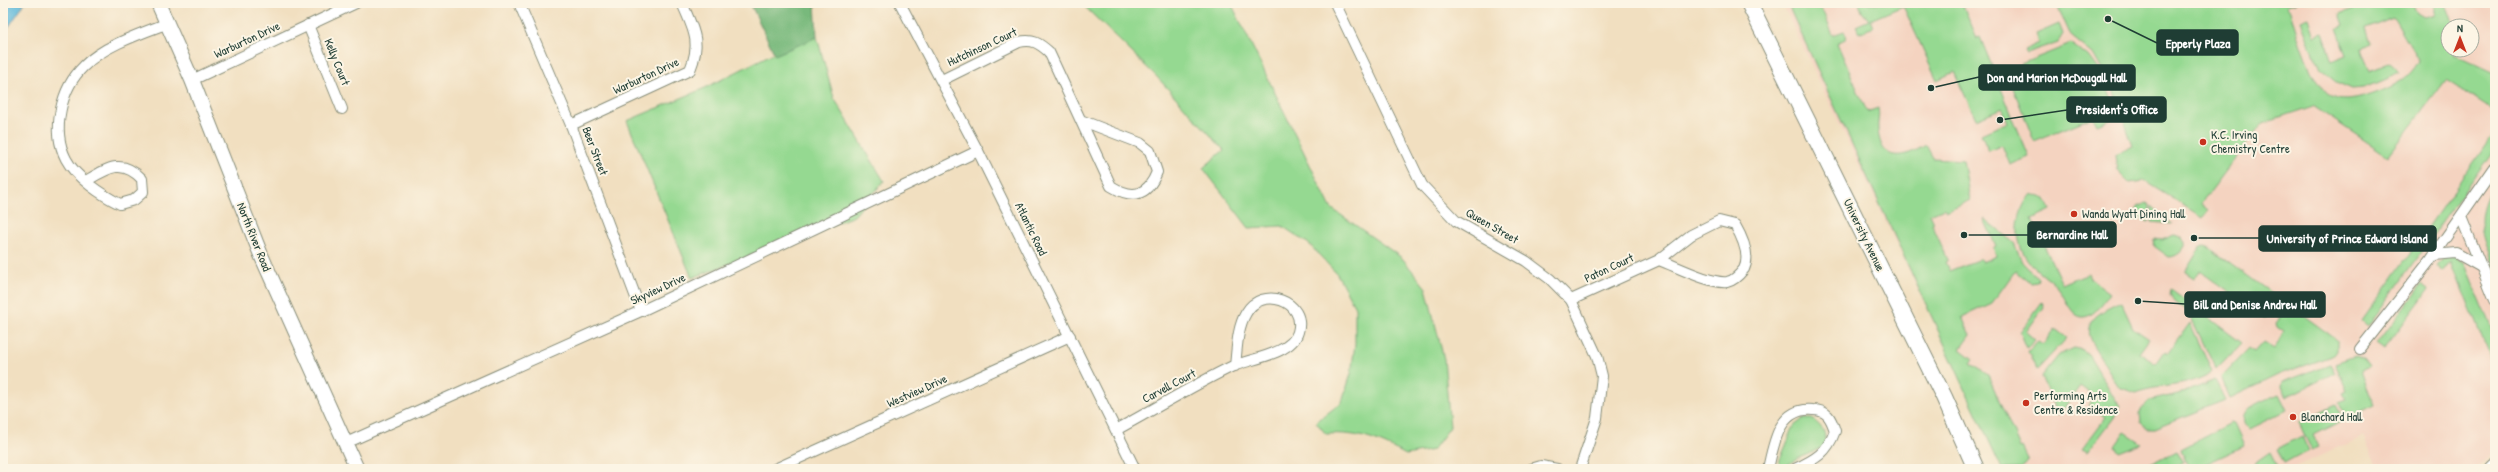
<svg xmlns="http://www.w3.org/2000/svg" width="2498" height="472" viewBox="0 0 2498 472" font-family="'Patrick Hand',sans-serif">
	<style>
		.built { fill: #f4d3c0; fill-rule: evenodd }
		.green { fill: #95d991; stroke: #5a8b62 }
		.forest { fill: #78b97b; stroke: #4c7b58 }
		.water { fill: #5cb8da; stroke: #3e7a87 }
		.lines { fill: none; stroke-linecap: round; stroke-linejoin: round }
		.street-casing { stroke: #888e7a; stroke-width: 12 }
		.secondary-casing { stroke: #888e7a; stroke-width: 16 }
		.primary-casing { stroke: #888e7a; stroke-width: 18 }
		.street { stroke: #fff; stroke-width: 10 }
		.secondary { stroke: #fff; stroke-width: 14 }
		.primary { stroke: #fff; stroke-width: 16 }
		.poi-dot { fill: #c8321e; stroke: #fcf5e5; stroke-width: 1.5 }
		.labels { text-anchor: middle; stroke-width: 4; stroke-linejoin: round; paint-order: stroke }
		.street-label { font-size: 12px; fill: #1f3d34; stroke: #fcf5e5 }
		.poi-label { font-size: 12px; fill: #1f3d34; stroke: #fcf5e5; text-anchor: start }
		.leader { fill: none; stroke: #1f3d34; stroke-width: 1.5 }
		.callout-dot { fill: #1f3d34; stroke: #fcf5e5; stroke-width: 1.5 }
		.callout { fill: #1f3d34; stroke: #1f3d34; stroke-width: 1.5 }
		.callout-label { font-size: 13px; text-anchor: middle; font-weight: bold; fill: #fff }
	</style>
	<rect width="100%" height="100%" fill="#fcf5e5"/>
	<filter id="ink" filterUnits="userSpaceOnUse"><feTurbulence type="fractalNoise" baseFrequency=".025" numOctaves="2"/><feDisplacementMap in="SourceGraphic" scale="8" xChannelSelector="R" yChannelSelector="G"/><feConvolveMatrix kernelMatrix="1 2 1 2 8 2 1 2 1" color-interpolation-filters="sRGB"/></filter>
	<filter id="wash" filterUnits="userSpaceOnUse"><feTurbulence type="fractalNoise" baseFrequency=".012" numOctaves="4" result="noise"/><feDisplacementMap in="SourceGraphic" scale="16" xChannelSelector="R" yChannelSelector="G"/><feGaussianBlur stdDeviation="0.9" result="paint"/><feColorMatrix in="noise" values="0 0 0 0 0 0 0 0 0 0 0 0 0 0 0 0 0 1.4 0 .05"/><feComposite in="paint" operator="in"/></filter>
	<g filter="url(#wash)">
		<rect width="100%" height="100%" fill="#f1dfc0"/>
		<path class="built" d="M1782,3H2495L2494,451L2475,469H2379L2363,437L2290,469H2003ZM2448,26H2472V50H2448Z"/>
		<g class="green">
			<path d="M1081,3H1231L1331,208L1402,258L1426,288L1444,359L1450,427L1433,450L1406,455C1378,440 1359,432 1326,434L1316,422L1342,402L1351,374L1355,344V307L1337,274L1309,244L1282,226L1249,228L1203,168L1224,150L1157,77Z"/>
			<path d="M1787,3H1819L1833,35L1844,31L1847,38L1837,43L1867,112L1878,108C1880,116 1877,122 1878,130C1881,164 1904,158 1926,145L1933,158L1963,160L1970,200L1946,211L1944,208L1930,214L1934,223L1932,224L1948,260L1945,262L1949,271L1980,259L1982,262L1997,256L1993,248L1996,246L1984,219L2014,243L2022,261L2038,278L2037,282L2031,283L2015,271L1992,303L1962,317L1970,335L1960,349L1973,359L1970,363L1988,375L2020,448L2022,447L2028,459L2020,469H2002Z"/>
			<path d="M1859,3H1962L1977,38L1980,37L2029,157L2010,165L2002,145L1989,151L1981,134L2008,122L2002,108L1976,119L1954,72L1937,80L1903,6L1870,20L1873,27L1860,33L1856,26L1869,20L1862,12Z"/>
			<path d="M2056,3H2297L2288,6C2297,29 2310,92 2337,99C2348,102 2366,97 2376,93C2394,86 2409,79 2419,61L2393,17L2366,28L2371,44L2361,50L2370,71L2389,63L2400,73L2364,88L2352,89L2336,82L2320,69L2301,21L2309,18L2315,36L2322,33L2332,61L2347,55L2337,28L2343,25L2339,14L2356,8L2355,3H2413L2418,13L2425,17L2435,14V3H2446L2454,26H2448V50H2454V55L2495,74V112L2446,80L2388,156L2313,106L2262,123L2201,204L2208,210L2202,217L2144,181L2129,183L2117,171L2115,155L2133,146L2113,89L2093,54L2071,36Z"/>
			<path d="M2059,24L2063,34L2058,42L2026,53L2024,50L2039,43L2036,34Z"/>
			<path d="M817,37L834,98L884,181L854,216L692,278L627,121L705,88L791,44Z"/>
			<path d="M2071,44L2088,56L2099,71L2120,116L2097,125L2093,117L2034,141L2006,70Z"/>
			<path d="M2493,135L2495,148L2368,326L2362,321Z"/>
			<path d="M2495,182V267C2480,233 2473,216 2495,182Z"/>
			<path d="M2031,194L2046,199L2051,210L2032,219L2062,284L2088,273L2090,278L2110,293C2104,301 2095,316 2084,317C2072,318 2066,299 2060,291C2052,280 2040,274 2031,264C2013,244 2014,214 2031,194Z"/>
			<path d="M2146,203L2150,205L2149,222L2141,219L2136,214L2137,207Z"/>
			<path d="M2152,206L2172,224L2152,222Z"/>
			<path d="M2174,235L2183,237L2186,242C2185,250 2177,257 2169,257L2154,246L2155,239L2162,240Z"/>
			<path d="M2204,246L2208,247L2274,295L2276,303L2264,318L2200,271L2194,278L2185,272L2200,248Z"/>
			<path d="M2446,257H2455L2464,262L2495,337V370L2451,262L2443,272L2438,265Z"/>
			<path d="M2422,284L2429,289L2384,349L2377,344Z"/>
			<path d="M2171,290L2242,343L2216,370L2189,313L2174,301L2170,295Z"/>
			<path d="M2042,302L2044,307L2026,332L2035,340L2027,348L2020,332Z"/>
			<path d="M2121,302L2133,328L2149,339L2139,353L2156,364L2165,351L2168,353L2190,323L2212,372C2185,389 2163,383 2135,393L2119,387L2090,340C2082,319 2106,309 2121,302Z"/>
			<path d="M2296,310L2337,340V351L2334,355L2280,374L2230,398L2221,377L2249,348L2254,352L2263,342L2273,348L2284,332L2277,327L2276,323L2286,311Z"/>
			<path d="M2055,329L2067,338L2037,370L2028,351L2038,342L2043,345Z"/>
			<path d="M2073,348L2083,350L2089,355L2120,407L2119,411L2088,452L2082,449L2106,417L2089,405L2095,397L2080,386L2058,416L2041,377L2059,355Z"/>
			<path d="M2355,356L2363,359L2369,367L2361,371L2374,405L2346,418L2339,403L2347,400L2343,393L2347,391L2335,363Z"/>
			<path d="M2330,364L2335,373L2286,397L2281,387L2282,382Z"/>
			<path d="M2215,380L2225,400L2155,428H2147L2141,423L2140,413L2149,401L2186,392Z"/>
			<path d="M2279,394L2287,410L2249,429C2246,425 2245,427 2244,423C2239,407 2268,399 2279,394Z"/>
			<path d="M2336,405L2343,420L2313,435L2318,446L2311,449L2299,423Z"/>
			<path d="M1803,419H1812C1823,427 1828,434 1823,447L1781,467L1779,462L1794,426Z"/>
			<path d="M2231,423L2234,424L2244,446L2195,469H2189L2181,449Z"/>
			<path d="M2125,432L2142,443L2119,452L2115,446Z"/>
			<path d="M2302,436L2308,450L2284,463L2277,449Z"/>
			<path d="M2176,451L2184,462L2168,469H2141Z"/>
			<path d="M2270,452L2277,466L2270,469H2258L2254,463Z"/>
		</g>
		<path class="forest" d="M750,3H815L817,37L775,55Z"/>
		<path class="water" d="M3,3H25L3,35Z"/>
	</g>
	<g filter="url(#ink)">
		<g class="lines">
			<defs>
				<g id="street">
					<path d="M519,3L571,125L641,311"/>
					<path d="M900,3L978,151L1135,469"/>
					<path d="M1335,3L1422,185L1456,221L1526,261L1550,279L1571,300L1597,356L1602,376L1597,418L1580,469"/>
					<path d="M308,25L342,109"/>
					<path d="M192,80L356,3"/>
					<path d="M942,80L1019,42C1033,39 1039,43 1049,52L1111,186C1132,199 1147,197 1157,172L1150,151L1140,143L1083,121"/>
					<path d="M571,125L690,70C702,41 693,29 682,3"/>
					<path d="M86,181C108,168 122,158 142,179L143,192L134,200L120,204C102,195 76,178 66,159C51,130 61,88 84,66C103,46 142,33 168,23"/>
					<path d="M2461,217L2495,300"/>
					<path d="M2434,255L2456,253L2481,267"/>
					<path d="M1571,300L1659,260L1691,235L1719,221L1735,225C1742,237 1751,255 1744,269C1740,274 1734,281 1727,282C1710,284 1676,266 1659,260"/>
					<path d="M2360,349L2428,263L2495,167"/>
					<path d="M1116,430C1155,409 1193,385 1233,366C1250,359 1292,354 1298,332C1307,301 1262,285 1246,313C1237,328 1237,349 1235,366"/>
					<path d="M346,443L641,311L978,151"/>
					<path d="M775,469L1070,336"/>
					<path d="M1531,469L1541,466L1557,469"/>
					<path d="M1768,469C1774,442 1779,407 1813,410C1827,410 1831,418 1835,431C1827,453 1816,459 1795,469"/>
				</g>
				<g id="secondary">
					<path d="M158,3L192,80L261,255L357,469"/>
					<path d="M2492,469L2495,466"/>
				</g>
				<path id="primary" d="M1749,3L1944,397L1976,469"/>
			</defs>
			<use href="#street" class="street-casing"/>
			<use href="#secondary" class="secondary-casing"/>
			<use href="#primary" class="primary-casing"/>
			<use href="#street" class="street"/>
			<use href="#secondary" class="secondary"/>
			<use href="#primary" class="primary"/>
		</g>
	</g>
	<g class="poi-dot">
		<circle cx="2203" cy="142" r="4"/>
		<circle cx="2074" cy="214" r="4"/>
		<circle cx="2026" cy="403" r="4"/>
		<circle cx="2293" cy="417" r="4"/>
	</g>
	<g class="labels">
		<g class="street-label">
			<text transform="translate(247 40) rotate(-25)" y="4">Warburton Drive</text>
			<text transform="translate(982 47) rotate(-25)" y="4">Hutchinson Court</text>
			<text transform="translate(337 62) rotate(68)" y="4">Kelly Court</text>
			<text transform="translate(646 76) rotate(-25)" y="4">Warburton Drive</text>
			<text transform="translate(595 151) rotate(69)" y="4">Beer Street</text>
			<text transform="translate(1492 226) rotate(30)" y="4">Queen Street</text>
			<text transform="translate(1031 229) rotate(64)" y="4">Atlantic Road</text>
			<text transform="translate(1864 235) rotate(64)" y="4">University Avenue</text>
			<text transform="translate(254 237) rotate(68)" y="4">North River Road</text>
			<text transform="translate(1609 268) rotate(-25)" y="4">Paton Court</text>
			<text transform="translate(658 289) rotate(-25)" y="4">Skyview Drive</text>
			<text transform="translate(1169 386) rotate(-28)" y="4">Carvell Court</text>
			<text transform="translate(917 391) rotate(-24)" y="4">Westview Drive</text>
		</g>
		<g class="poi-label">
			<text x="2211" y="139">K.C. Irving<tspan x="2211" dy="14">Chemistry Centre</tspan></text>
			<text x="2082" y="218">Wanda Wyatt Dining Hall</text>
			<text x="2034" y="400">Performing Arts<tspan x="2034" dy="14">Centre &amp; Residence</tspan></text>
			<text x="2301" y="421">Blanchard Hall</text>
		</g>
	</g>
	<path class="leader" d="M2108 19L2157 43M1931 88L1979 77M2000 120L2067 110M1964 235L2028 235M2194 238L2259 238M2138 301L2185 304"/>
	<g class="callout-dot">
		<circle cx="2108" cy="19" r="4"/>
		<circle cx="1931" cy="88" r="4"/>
		<circle cx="2000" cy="120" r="4"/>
		<circle cx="1964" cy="235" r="4"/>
		<circle cx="2194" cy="238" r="4"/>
		<circle cx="2138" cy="301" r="4"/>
	</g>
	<g class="callout">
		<rect x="2157" y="30" width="81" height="25" rx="4"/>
		<rect x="1979" y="65" width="156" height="25" rx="4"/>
		<rect x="2067" y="97" width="99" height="25" rx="4"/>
		<rect x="2028" y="222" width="88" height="25" rx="4"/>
		<rect x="2259" y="226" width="177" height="25" rx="4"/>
		<rect x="2185" y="292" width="140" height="25" rx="4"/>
	</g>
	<g class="callout-label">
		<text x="2198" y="48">Epperly Plaza</text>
		<text x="2057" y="82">Don and Marion McDougall Hall</text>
		<text x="2117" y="114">President's Office</text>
		<text x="2072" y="239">Bernardine Hall</text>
		<text x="2347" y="243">University of Prince Edward Island</text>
		<text x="2255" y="309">Bill and Denise Andrew Hall</text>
	</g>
	<rect width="2498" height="472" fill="none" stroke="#fcf5e5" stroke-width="16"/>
	<g transform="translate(2460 38)"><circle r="19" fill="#fcf5e5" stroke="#a4ab9e"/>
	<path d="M0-3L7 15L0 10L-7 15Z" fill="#c8321e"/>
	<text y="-6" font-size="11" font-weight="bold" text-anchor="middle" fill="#1f3d34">N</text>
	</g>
</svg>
